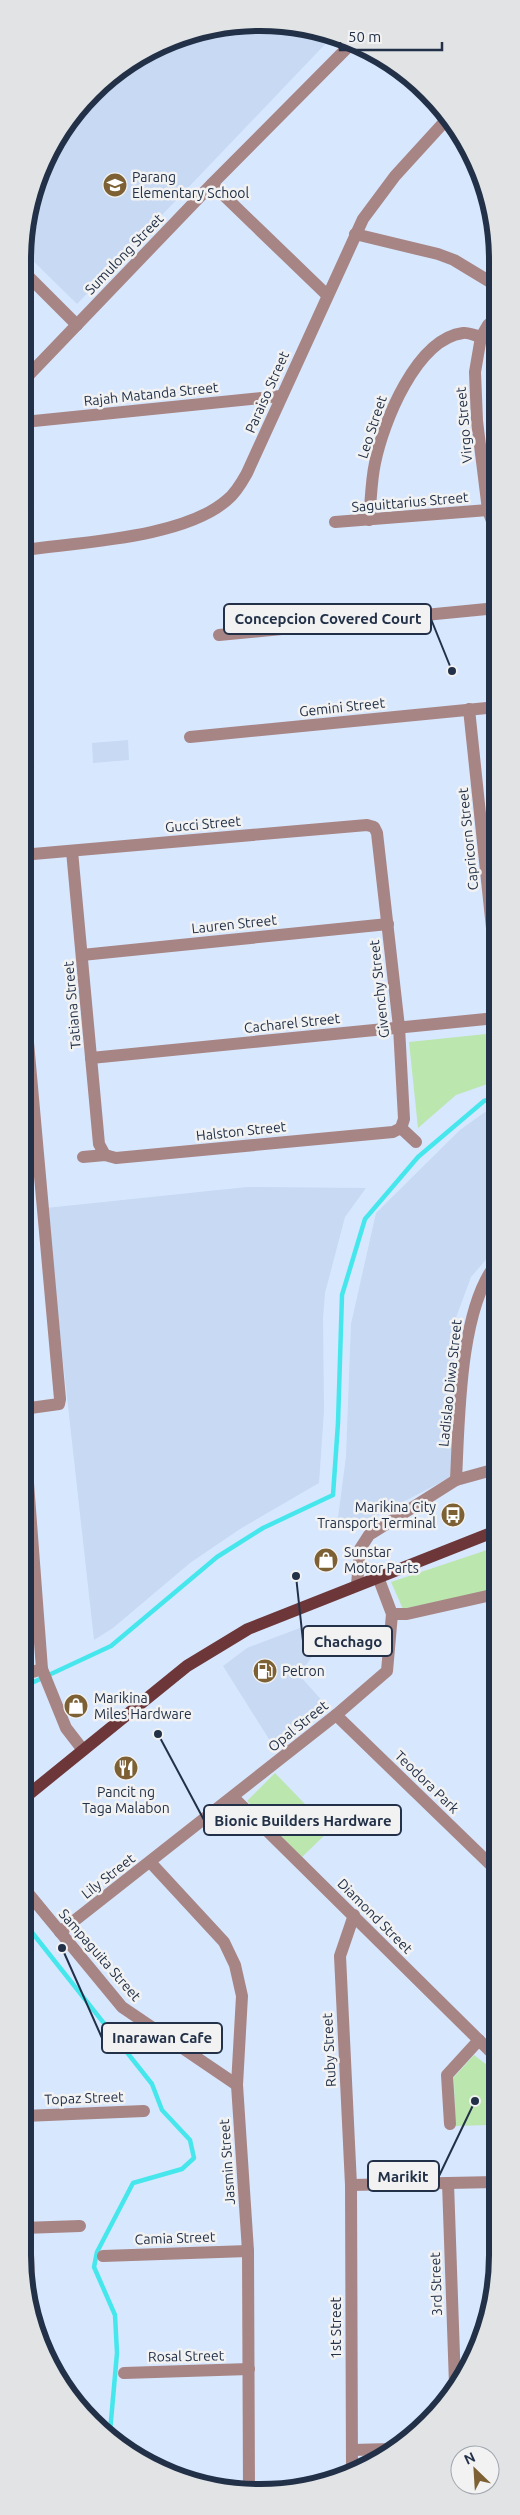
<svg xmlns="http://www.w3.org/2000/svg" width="520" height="2515" viewBox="0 0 520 2515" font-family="Ubuntu,sans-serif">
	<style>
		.built { fill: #c7d9f3 }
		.green { fill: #bbe6ad }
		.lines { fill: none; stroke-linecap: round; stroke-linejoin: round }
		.stream { stroke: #46e7ec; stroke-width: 4.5 }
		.minor { stroke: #a78585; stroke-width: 12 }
		.major { stroke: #6d3739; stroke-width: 12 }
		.labels { text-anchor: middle; stroke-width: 5; stroke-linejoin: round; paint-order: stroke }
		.poi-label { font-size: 14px; fill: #223148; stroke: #f2f2f2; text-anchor: start }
		.street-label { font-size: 14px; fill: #223148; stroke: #f2f2f2 }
		.rim { fill: none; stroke: #223148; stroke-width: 6 }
		.leader { fill: none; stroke: #223148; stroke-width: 2 }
		.callout-dot { fill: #223148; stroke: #f2f2f2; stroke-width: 2 }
		.callout { fill: #f2f2f2; stroke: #223148; stroke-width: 2 }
		.callout-label { font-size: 15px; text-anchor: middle; font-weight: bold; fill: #223148 }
	</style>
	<rect width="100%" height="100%" fill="#d7e7fe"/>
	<g class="built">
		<path d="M291,25L332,37L77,304L24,252V229L54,142L115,72L198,31Z"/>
		<path d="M128,740L129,760L93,763L92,743Z"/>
		<path d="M485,1112L496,1119V1248L471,1277L454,1323L451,1477L374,1517L337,1525L346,1457L351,1324L376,1213L460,1130Z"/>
		<path d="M247,1187L366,1188L345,1217L325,1293L323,1318L324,1410L319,1483L240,1529L190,1563L113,1628L94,1640L46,1208Z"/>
		<path d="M300,1628L314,1654L299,1675L326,1705L274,1747L223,1666L247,1648Z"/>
	</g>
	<g class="green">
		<path d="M496,1033V1081L456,1095L418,1128L409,1042Z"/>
		<path d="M496,1547V1589L403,1609L391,1582Z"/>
		<path d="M275,1773L330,1830L302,1857L247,1801Z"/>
		<path d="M474,2055L496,2072V2130L490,2125L455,2126L454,2077Z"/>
	</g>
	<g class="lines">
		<g class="stream">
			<path d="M23,1687L111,1646L217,1557L263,1528L333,1495L338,1423L342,1295L365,1219L418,1157L484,1101L496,1097"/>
			<path d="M23,1921L152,2084L162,2110L190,2140L194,2158L182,2169L133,2183L97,2252L94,2267L115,2315L117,2353L110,2432L112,2436"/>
		</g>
		<g class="minor">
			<path d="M212,184L327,295"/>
			<path d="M355,234L438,254L454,260L497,286"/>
			<path d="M24,272L77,325"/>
			<path d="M24,380L212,184L352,43"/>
			<path d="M24,422L281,396"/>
			<path d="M369,520C371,501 371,481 375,463C383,423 416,339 463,333C468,332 476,336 481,337"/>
			<path d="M335,522L488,510"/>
			<path d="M497,535L488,510L477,421L475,372L481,337L488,325L497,317"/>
			<path d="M24,550C80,542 184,538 227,500C236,493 242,482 247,473L363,219L395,176L447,119"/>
			<path d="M219,635L497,608"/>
			<path d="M469,709L496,966"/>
			<path d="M190,737L497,707"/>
			<path d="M72,851L99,1144L105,1155"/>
			<path d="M33,854L367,825L374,827L377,833L399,1027L404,1119L401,1128L416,1142"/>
			<path d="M82,955L388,924"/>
			<path d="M91,1058L496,1018"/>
			<path d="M83,1157L105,1155L116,1158L393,1132L401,1128"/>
			<path d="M23,1409L59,1404L60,1399L24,998"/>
			<path d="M24,1430L42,1669L66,1728L83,1750"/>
			<path d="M456,1480C459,1421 459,1310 496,1264"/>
			<path d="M357,1585L360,1549L369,1535L456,1480L496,1469"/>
			<path d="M392,1614H407L496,1594"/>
			<path d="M23,1675L42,1669"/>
			<path d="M336,1715L496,1870"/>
			<path d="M233,1797L496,2057"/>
			<path d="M151,1863L224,1942L235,1965L242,1996L237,2085L248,2251L249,2492"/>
			<path d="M23,1887L122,2007L237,2085"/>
			<path d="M60,1932L336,1715L387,1671L392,1614L378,1577"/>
			<path d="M23,2091L29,2287"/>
			<path d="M24,2116L144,2111"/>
			<path d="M450,2124L447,2075L479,2040"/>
			<path d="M448,2183L455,2384"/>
			<path d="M351,2185L496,2182"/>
			<path d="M23,2228L80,2226"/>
			<path d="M103,2256L248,2251"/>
			<path d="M124,2373L249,2369"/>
			<path d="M352,2450L391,2449"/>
			<path d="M352,2471L351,2185L340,1956L354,1915"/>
		</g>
		<path class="major" d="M23,1799L187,1666L248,1629L496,1531"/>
	</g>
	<defs>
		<symbol id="school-disc" viewBox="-11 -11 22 22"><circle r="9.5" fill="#7d6134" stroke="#f2f2f2"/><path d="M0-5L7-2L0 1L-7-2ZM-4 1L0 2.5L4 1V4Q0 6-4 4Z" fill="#fff"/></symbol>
		<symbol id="bus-disc" viewBox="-11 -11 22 22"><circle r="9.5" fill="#7d6134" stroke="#f2f2f2"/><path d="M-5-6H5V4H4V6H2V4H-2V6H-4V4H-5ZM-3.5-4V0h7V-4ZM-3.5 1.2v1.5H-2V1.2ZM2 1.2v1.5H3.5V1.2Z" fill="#fff"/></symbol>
		<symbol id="shop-disc" viewBox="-11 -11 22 22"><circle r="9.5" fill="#7d6134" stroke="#f2f2f2"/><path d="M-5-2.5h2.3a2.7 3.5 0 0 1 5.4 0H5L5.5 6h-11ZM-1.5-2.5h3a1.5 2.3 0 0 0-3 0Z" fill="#fff"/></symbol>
		<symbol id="fuel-disc" viewBox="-11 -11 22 22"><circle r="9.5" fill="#7d6134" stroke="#f2f2f2"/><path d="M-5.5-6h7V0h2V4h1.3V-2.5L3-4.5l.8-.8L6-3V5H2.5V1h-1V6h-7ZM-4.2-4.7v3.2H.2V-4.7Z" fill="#fff"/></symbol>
		<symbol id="restaurant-disc" viewBox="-11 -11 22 22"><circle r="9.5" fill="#7d6134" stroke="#f2f2f2"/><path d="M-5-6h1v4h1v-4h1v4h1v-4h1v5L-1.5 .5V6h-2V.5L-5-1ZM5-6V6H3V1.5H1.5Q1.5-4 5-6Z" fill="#fff"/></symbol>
	</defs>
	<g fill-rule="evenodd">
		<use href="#school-disc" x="101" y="171" width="28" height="28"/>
		<use href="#bus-disc" x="439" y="1501" width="28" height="28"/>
		<use href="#shop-disc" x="312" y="1546" width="28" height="28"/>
		<use href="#fuel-disc" x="251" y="1657" width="28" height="28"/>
		<use href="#shop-disc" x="62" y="1692" width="28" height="28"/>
		<use href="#restaurant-disc" x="112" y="1754" width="28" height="28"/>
	</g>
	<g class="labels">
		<g class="poi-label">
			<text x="132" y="182">Parang<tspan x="132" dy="16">Elementary School</tspan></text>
			<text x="436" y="1512" text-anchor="end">Marikina City<tspan x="436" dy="16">Transport Terminal</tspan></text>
			<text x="344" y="1557">Sunstar<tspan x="344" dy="16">Motor Parts</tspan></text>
			<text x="282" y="1676">Petron</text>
			<text x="94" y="1703">Marikina<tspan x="94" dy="16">Miles Hardware</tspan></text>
			<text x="126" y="1797" text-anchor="middle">Pancit ng<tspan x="126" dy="16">Taga Malabon</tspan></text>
		</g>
		<g class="street-label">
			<text transform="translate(124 254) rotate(-46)" y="5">Sumulong Street</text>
			<text transform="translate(267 392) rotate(-66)" y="5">Paraiso Street</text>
			<text transform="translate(151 394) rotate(-6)" y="5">Rajah Matanda Street</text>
			<text transform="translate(464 425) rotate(-95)" y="5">Virgo Street</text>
			<text transform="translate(372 427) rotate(-72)" y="5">Leo Street</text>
			<text transform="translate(410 502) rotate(-5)" y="5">Saguittarius Street</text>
			<text transform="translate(342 707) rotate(-6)" y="5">Gemini Street</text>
			<text transform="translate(203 824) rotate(-5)" y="5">Gucci Street</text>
			<text transform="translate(468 839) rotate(-96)" y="5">Capricorn Street</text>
			<text transform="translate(234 924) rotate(-6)" y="5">Lauren Street</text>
			<text transform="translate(379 989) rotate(-96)" y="5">Givenchy Street</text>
			<text transform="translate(72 1005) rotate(-95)" y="5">Tatiana Street</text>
			<text transform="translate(292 1023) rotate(-6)" y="5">Cacharel Street</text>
			<text transform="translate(241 1131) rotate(-6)" y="5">Halston Street</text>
			<text transform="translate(450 1383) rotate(-84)" y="5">Ladislao Diwa Street</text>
			<text transform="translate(298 1726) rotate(-39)" y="5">Opal Street</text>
			<text transform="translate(427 1782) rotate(44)" y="5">Teodora Park</text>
			<text transform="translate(108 1876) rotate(-38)" y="5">Lily Street</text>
			<text transform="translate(375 1916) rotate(45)" y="5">Diamond Street</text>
			<text transform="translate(100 1955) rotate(49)" y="5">Sampaguita Street</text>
			<text transform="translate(329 2050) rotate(-93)" y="5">Ruby Street</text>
			<text transform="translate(84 2098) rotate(-2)" y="5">Topaz Street</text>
			<text transform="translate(227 2162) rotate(-94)" y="5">Jasmin Street</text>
			<text transform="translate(175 2238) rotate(-2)" y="5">Camia Street</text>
			<text transform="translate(436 2284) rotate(-92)" y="5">3rd Street</text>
			<text transform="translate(336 2328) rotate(-90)" y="5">1st Street</text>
			<text transform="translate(186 2356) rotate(-1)" y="5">Rosal Street</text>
		</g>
	</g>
	<path d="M0 0H520V2515H0ZM260 31H260A229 229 0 0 1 489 260V2255A229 229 0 0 1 260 2484H260A229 229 0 0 1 31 2255V260A229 229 0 0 1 260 31Z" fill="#e1e3e4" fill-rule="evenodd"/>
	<path class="rim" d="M260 31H260A229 229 0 0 1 489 260V2255A229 229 0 0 1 260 2484H260A229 229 0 0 1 31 2255V260A229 229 0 0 1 260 31Z"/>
	<path class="leader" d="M452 671L431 619M296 1576L303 1641M158 1734L204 1820M62 1948L102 2038M475 2101L439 2176"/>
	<g class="callout-dot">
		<circle cx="452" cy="671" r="5"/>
		<circle cx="296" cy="1576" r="5"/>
		<circle cx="158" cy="1734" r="5"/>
		<circle cx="62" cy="1948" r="5"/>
		<circle cx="475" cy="2101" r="5"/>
	</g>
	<g class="callout">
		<rect x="224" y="604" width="207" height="30" rx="5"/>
		<rect x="303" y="1626" width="89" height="30" rx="5"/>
		<rect x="204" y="1805" width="197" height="30" rx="5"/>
		<rect x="102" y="2023" width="120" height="30" rx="5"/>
		<rect x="368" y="2161" width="71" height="30" rx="5"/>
	</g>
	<g class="callout-label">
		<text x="328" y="624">Concepcion Covered Court</text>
		<text x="348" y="1647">Chachago</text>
		<text x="303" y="1826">Bionic Builders Hardware</text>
		<text x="162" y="2043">Inarawan Cafe</text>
		<text x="403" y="2182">Marikit</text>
	</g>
	<g transform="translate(475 2470) rotate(335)"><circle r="24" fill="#f2f2f2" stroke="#9fa5ae"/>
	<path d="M0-4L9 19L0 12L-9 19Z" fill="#7d6134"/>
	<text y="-8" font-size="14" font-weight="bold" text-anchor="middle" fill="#223148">N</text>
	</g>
	<path d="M340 42v8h102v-8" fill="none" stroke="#223148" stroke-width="2.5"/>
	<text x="348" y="42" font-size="15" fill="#223148" stroke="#f2f2f2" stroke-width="4" paint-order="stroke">50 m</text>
</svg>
